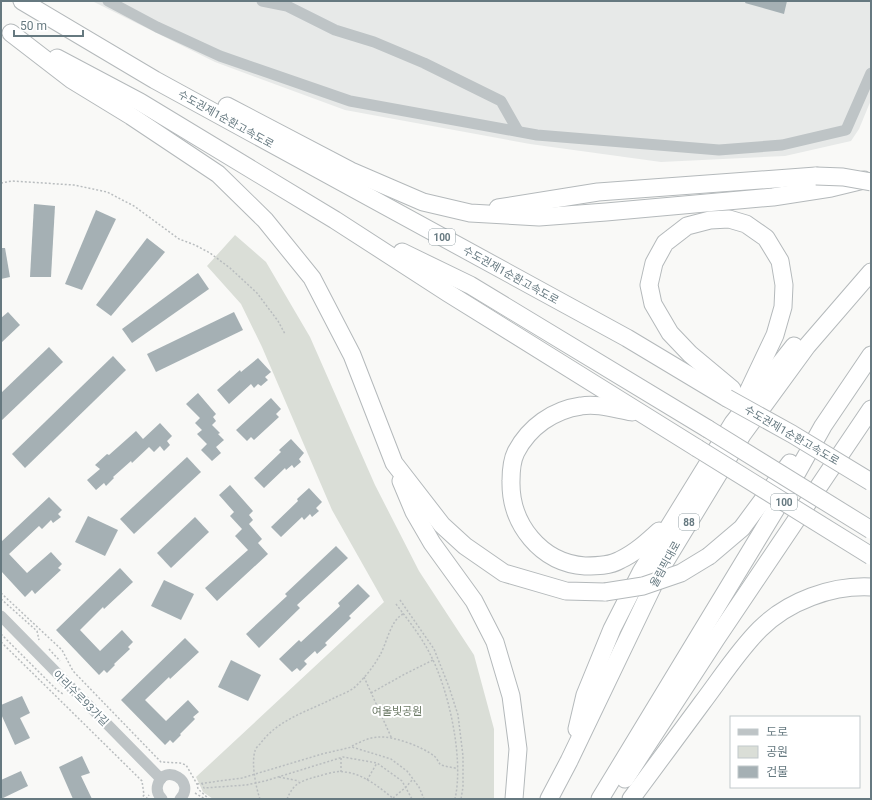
<svg xmlns="http://www.w3.org/2000/svg" width="872" height="800" viewBox="0 0 872 800" font-family="Roboto,'Noto Sans KR',sans-serif">
	<style>
		.built { fill: #e7e9e8 }
		.green { fill: #daded7 }
		.building { fill: #a5b0b4 }
		.lines { fill: none; stroke-linecap: round; stroke-linejoin: round }
		.highway-casing { stroke: #b4b9bb; stroke-width: 19 }
		.path { stroke: #b9bdbf; stroke-width: 1.5; stroke-dasharray: 2 2; stroke-linecap: butt }
		.minor { stroke: #bec4c6; stroke-width: 11 }
		.highway { stroke: #fff; stroke-width: 17 }
		.highway-bridge-casing { stroke: #b4b9bb; stroke-width: 19; stroke-linecap: butt }
		.highway-bridge { stroke: #fff; stroke-width: 17 }
		.labels { text-anchor: middle; stroke-width: 4; stroke-linejoin: round; paint-order: stroke }
		.shield { fill: #fff; stroke: #94a1a6; stroke-width: 1 }
		.shield-label { font-size: 10px; font-weight: bold; fill: #667980 }
		.street-label { font-size: 11px; fill: #667980; stroke: #fff }
		.park-label { font-size: 11px; fill: #6b7965; stroke: #fff }
	</style>
	<rect width="100%" height="100%" fill="#f9f9f7"/>
	<path class="built" d="M92,1H871V100L859,129L851,141L785,156L661,162L530,144L345,110L215,62Z"/>
	<path class="green" d="M235,235L266,262L310,337L375,485L419,571L474,655L494,729V799H213L203,792L196,777L384,602L332,510L262,347L241,304L207,266Z"/>
	<g class="building">
		<path d="M746,1H787L784,14L745,3Z"/>
		<path d="M34,204L55,206L51,277H30Z"/>
		<path d="M96,210L116,219L82,290L65,284Z"/>
		<path d="M147,238L165,252L111,316L96,305Z"/>
		<path d="M1,248H5L10,277L1,279Z"/>
		<path d="M198,273L209,289L132,343L122,329Z"/>
		<path d="M8,312L20,325L1,343V318Z"/>
		<path d="M234,312L243,330L156,372L147,354Z"/>
		<path d="M49,347L63,362L1,421V393Z"/>
		<path d="M113,356L126,370L25,468L12,454Z"/>
		<path d="M258,358L271,372L265,377L268,380L261,386L258,384L254,388L251,384L229,404L217,390L240,370L241,372Z"/>
		<path d="M198,393L216,414L213,417L216,421L212,425L220,433L218,434L224,440L216,447L221,453L212,461L201,450L207,444L197,434L202,430L195,423L200,418L186,404Z"/>
		<path d="M271,398L281,409L276,414L279,417L254,440L251,437L247,441L236,430Z"/>
		<path d="M160,423L172,436L167,441L170,445L164,451L160,446L154,452L149,447L132,463L131,461L113,477L114,478L106,486L104,483L96,490L87,480L100,469L95,465L107,454L109,455L136,431L143,439Z"/>
		<path d="M291,439L304,453L299,459L301,462L294,468L292,465L286,470L285,468L264,488L254,478L281,452L279,450Z"/>
		<path d="M187,457L201,472L134,534L120,519Z"/>
		<path d="M230,485L253,511L249,515L253,520L249,524L262,539L258,543L268,554L217,601L205,588L248,550L235,536L242,529L230,516L234,512L219,495Z"/>
		<path d="M309,488L322,502L316,508L319,511L312,517L310,514L304,520L302,517L281,537L271,527L298,501L297,499Z"/>
		<path d="M49,497L62,510L58,514L61,517L53,523L51,520L42,529L39,526L9,554L27,573L51,552L62,564L58,568L61,570L35,594L32,590L25,597L1,571V542Z"/>
		<path d="M88,516L118,530L105,556L75,542Z"/>
		<path d="M195,517L209,532L171,568L157,553Z"/>
		<path d="M336,546L348,558L297,605L300,608L259,648L246,634L287,596L285,594Z"/>
		<path d="M120,568L133,582L104,609L103,607L80,630L100,651L122,630L133,642L128,647L130,649L114,664L115,665L107,673L104,670L99,675L56,630Z"/>
		<path d="M164,580L194,594L181,620L151,606Z"/>
		<path d="M358,584L370,596L349,616L351,618L325,643L327,645L317,654L315,651L304,661L307,664L300,671L297,668L292,672L279,659L299,640L301,642L340,606L338,603Z"/>
		<path d="M185,638L199,652L170,679L169,677L145,700L166,721L188,700L199,712L193,717L195,719L180,734L181,735L173,743L170,740L165,745L121,700Z"/>
		<path d="M231,660L261,675L248,701L218,687Z"/>
		<path d="M22,696L30,713L20,718L30,738L15,745L1,714V705Z"/>
		<path d="M82,756L90,773L81,776L92,799H73L59,767Z"/>
		<path d="M21,771L28,786L1,799V780Z"/>
	</g>
	<g class="lines">
		<defs>
			<g id="highway">
				<path d="M22,1L155,80L627,338L727,398"/>
				<path d="M11,33L72,80L131,116L218,174L265,220L312,278L352,355L394,463L442,525L465,546L504,573L566,591L605,592"/>
				<path d="M57,58L140,102L335,220L448,293L697,448"/>
				<path d="M227,106L351,171L423,202L470,213L539,217L606,212L773,197L831,188L864,180"/>
				<path d="M498,208L598,192L816,176"/>
				<path d="M402,252L470,285L708,429"/>
				<path d="M732,389L690,354L670,333L653,304L649,285L654,263L665,243L687,226L710,220L729,219L746,224L766,238L780,261L784,285L783,307L775,335L746,396"/>
				<path d="M632,412C615,409 597,403 581,406C553,410 529,427 516,452C512,460 511,472 511,481C510,524 541,563 585,566C596,566 610,566 620,560C635,553 647,542 659,531"/>
				<path d="M401,481L414,512L432,543L474,601L495,642L511,696L518,749L514,799"/>
				<path d="M709,556L742,528L790,463"/>
				<path d="M577,729L585,695L612,629L641,572L733,423L794,346"/>
				<path d="M625,779L716,639L871,409"/>
				<path d="M549,799L569,761L663,565L742,435L807,346L871,272"/>
				<path d="M600,799L785,494L823,426L871,355"/>
				<path d="M631,799C655,767 678,735 702,703C721,678 738,651 760,629C788,601 832,585 871,587"/>
			</g>
		</defs>
		<use href="#highway" class="highway-casing"/>
		<g class="path">
			<path d="M1,183L12,181L74,185L107,192L134,206L179,239L195,245L210,253L230,268L257,293L278,321L285,334"/>
			<path d="M1,593L62,650L73,671L161,762L180,763L186,765L197,784L198,789L209,799"/>
			<path d="M1,599L37,631L39,640"/>
			<path d="M400,600L434,649L449,687L458,715L463,756V787L461,799"/>
			<path d="M396,604C408,620 421,636 430,654C449,690 464,759 455,799"/>
			<path d="M1,634L57,690L63,694"/>
			<path d="M1,642L142,781L144,795L141,799"/>
			<path d="M49,649L60,661"/>
			<path d="M364,677L392,739"/>
			<path d="M371,693L405,674L433,660"/>
			<path d="M352,746C360,742 370,737 379,737C394,736 423,747 434,756C437,758 438,762 440,764C444,767 453,767 458,769"/>
			<path d="M341,758V772"/>
			<path d="M279,777L299,781"/>
			<path d="M367,780L377,763"/>
			<path d="M202,783L204,788L246,785L265,781L343,757L377,763L402,781L412,799"/>
			<path d="M197,784L242,778L322,754L352,747L391,759L407,771L419,787L424,799"/>
			<path d="M195,793L205,799"/>
			<path d="M393,798L406,787L413,779"/>
			<path d="M146,799L149,795"/>
			<path d="M260,799C256,788 251,763 255,751C255,749 258,746 260,744C278,719 309,711 334,698C342,694 352,691 358,684C366,676 374,666 380,655C387,643 390,621 403,614"/>
			<path d="M287,799C294,783 299,782 315,777C324,775 336,770 345,772C364,774 380,788 394,799"/>
		</g>
		<g class="minor">
			<path d="M108,1L157,27L220,56L350,101L537,135L719,150L782,145L846,130L871,73"/>
			<path d="M262,1L287,6L335,30L374,42L424,63L501,101L518,131"/>
			<path d="M1,616L161,779"/>
			<path d="M162,799C158,795 156,790 158,784C164,763 197,781 180,799"/>
		</g>
		<use href="#highway" class="highway"/>
		<defs>
			<g id="highway-bridge">
				<path d="M816,176L843,177L871,182"/>
				<path d="M727,398L792,434L871,482"/>
				<path d="M708,429L871,530"/>
				<path d="M697,448L871,556"/>
				<path d="M605,592L643,586L681,573L709,556"/>
			</g>
		</defs>
		<use href="#highway-bridge" class="highway-bridge-casing"/>
		<use href="#highway-bridge" class="highway-bridge"/>
	</g>
	<g class="labels">
		<g class="shield">
			<rect x="429" y="229" width="26" height="16" rx="3"/>
			<rect x="771" y="494" width="26" height="16" rx="3"/>
			<rect x="679" y="514" width="20" height="16" rx="3"/>
		</g>
		<g class="shield-label">
			<text x="442" y="241">100</text>
			<text x="784" y="506">100</text>
			<text x="689" y="526">88</text>
		</g>
		<g class="street-label">
			<text transform="translate(226 119) rotate(29)" y="4">수도권제1순환고속도로</text>
			<text transform="translate(511 275) rotate(29)" y="4">수도권제1순환고속도로</text>
			<text transform="translate(792 435) rotate(30)" y="4">수도권제1순환고속도로</text>
			<text transform="translate(665 564) rotate(-61)" y="4">올림픽대로</text>
			<text transform="translate(81 698) rotate(45)" y="4">아리수로93가길</text>
		</g>
		<g class="park-label">
			<text x="397" y="715">여울빛공원</text>
		</g>
	</g>
	<rect width="872" height="800" fill="none" stroke="#667980" stroke-width="4"/>
	<rect x="730" y="716" width="130" height="72" fill="#ffffff" stroke="#c2c9cc"/>
	<rect x="738" y="729" width="20" height="6" fill="#bec4c6" stroke="#c2c9cc"/>
	<text x="766" y="736" font-size="12" fill="#667980">도로</text>
	<rect x="738" y="746" width="20" height="12" fill="#daded7" stroke="#c2c9cc"/>
	<text x="766" y="756" font-size="12" fill="#667980">공원</text>
	<rect x="738" y="766" width="20" height="12" fill="#a5b0b4" stroke="#c2c9cc"/>
	<text x="766" y="776" font-size="12" fill="#667980">건물</text>
	<path d="M14 30v6h69v-6" fill="none" stroke="#667980" stroke-width="2"/>
	<text x="20" y="30" font-size="12" fill="#667980" stroke="#ffffff" stroke-width="3" paint-order="stroke">50 m</text>
</svg>
